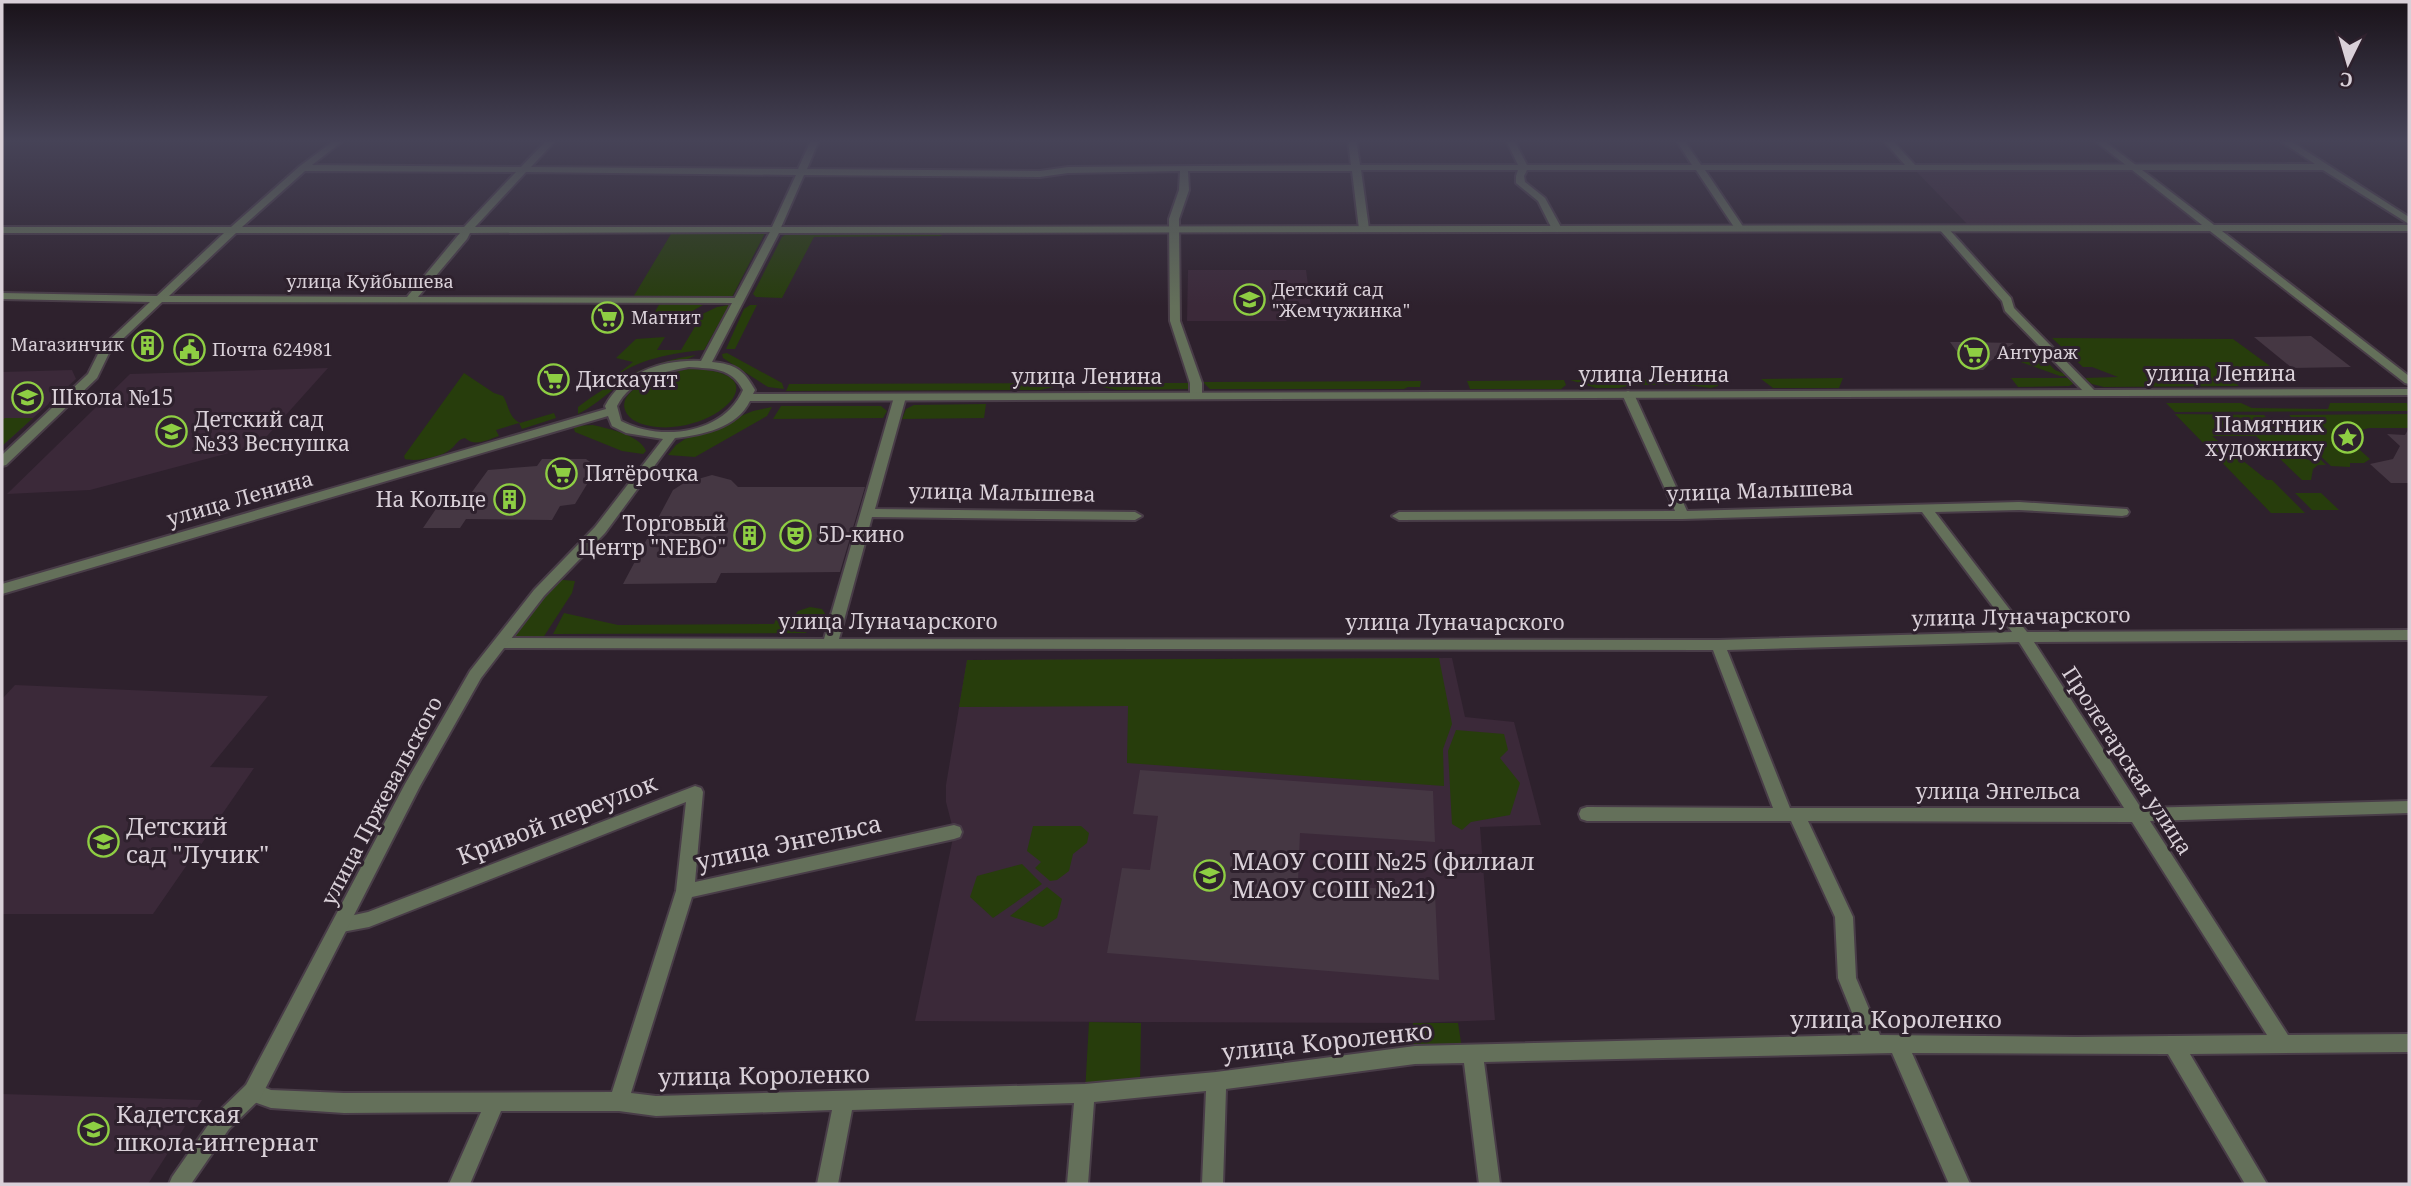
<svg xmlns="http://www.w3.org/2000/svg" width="2411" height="1186" viewBox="0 0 2411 1186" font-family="'Noto Serif',serif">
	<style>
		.built { fill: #3b2939 }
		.green { fill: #273d0c }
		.building { fill: #453743 }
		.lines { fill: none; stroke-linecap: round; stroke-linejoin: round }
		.minor-casing { stroke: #493d48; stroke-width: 4 }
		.tertiary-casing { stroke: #493d48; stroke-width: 4 }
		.minor { fill: #64705a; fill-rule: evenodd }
		.tertiary { fill: #64705a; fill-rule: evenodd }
		.labels { text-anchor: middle; stroke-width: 6; stroke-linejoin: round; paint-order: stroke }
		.far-street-label { font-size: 18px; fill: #d9d0d8; stroke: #2e212d }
		.far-poi-label { font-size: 18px; fill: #d9d0d8; stroke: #2e212d; text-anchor: start }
		.street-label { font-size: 21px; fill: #d9d0d8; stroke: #2e212d }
		.poi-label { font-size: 21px; fill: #d9d0d8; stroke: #2e212d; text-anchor: start }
		.near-street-label { font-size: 24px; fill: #d9d0d8; stroke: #2e212d }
		.near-poi-label { font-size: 24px; fill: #d9d0d8; stroke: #2e212d; text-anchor: start }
	</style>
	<rect width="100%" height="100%" fill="#2e212d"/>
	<g class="built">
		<path d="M2133,167L2211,228H1971L1913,168Z"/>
		<path d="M1188,270H1306L1312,313H1293L1286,321H1187Z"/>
		<path d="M328,368L259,445L90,490L7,494L130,374Z"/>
		<path d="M72,370L76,379L2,446V372Z"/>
		<path d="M1452,658L1465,717L1514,722L1541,825L1480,827L1495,1020L1413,1023L915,1021L954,833L946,802V785L967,660Z"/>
		<path d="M15,685L268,696L210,767L254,768L153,914H2V699Z"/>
		<path d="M2,1094L202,1100L148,1184H2Z"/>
	</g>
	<g class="green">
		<path d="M674,229L765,233L731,299H632Z"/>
		<path d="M937,232L942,236L814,237L782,298L756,297L753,294L782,237L786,234Z"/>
		<path d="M660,303L700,304L703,305L687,314L653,315Z"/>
		<path d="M729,305L704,350C672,353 638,359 611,379L633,362L616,358L636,339L665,337L657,350H681L699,320H690L717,307Z"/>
		<path d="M750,305H757L735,349H726L744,309Z"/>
		<path d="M2052,338L2233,339L2270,366L2286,371L2295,377L2230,378L2239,386L2104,387L2092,384L2084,378L2118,377L2092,367H2083Z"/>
		<path d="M727,353L782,383L784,389L768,387L723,358L722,354Z"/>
		<path d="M696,355C681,364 659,364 643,371C618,381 601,403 578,414V407C615,379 650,362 696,355Z"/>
		<path d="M2001,355H2040L2055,370L2070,376H2060Z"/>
		<path d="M689,369C783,370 718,433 657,427C647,426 633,423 627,414C610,387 673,372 689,369Z"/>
		<path d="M464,373L494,393L503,396C509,405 508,417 520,423L554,413L556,418L522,429L519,423L496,430L499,436C487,440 475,447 465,438C457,440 457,444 451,449C442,457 417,462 405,459L404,456Z"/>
		<path d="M1843,378L1839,388H1773L1761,379Z"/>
		<path d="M2011,378H2076L2077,382L2069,386L2018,387Z"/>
		<path d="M1719,379L1718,386L1711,388L1686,385H1632L1619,388H1596L1570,380Z"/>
		<path d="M1564,380L1566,385L1561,389H1470L1467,381Z"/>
		<path d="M1421,381L1420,387H1408L1404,389H1210L1203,382Z"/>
		<path d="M1054,383V387L1040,390L786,391L789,384Z"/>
		<path d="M1102,383H1189V389L1117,390L1102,387Z"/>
		<path d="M2166,403H2241L2252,408L2328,409L2330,403H2407L2409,411L2175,412Z"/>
		<path d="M986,404L984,418L902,419L906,409L914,405Z"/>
		<path d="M781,406H881L887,411L883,418L773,419Z"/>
		<path d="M772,407L767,416L695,457L668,455L676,445L685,439L753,411Z"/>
		<path d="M2175,414L2264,415L2270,421H2295L2289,415L2409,414V428H2369L2350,433L2336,432L2335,435L2352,443L2370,459L2364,463H2350V467L2331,466L2310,446H2269L2277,449H2295L2306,459L2314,462L2301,448H2309L2326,465H2318L2313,469L2311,480H2302L2256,436H2212L2267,480H2272L2305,513H2271Z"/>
		<path d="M5,418H33L2,446V420Z"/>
		<path d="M593,425C609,429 640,435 646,451L643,454L622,451L575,432L573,426Z"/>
		<path d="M2295,493H2321L2339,510H2312Z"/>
		<path d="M553,579L575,581L572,593L539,644L500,643Z"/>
		<path d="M810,607L822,609L826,615L818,627L805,633L553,634L564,613L618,625L774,624L776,619H792L798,611Z"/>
		<path d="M1439,658L1452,724L1443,749L1444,786L1127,763L1128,706L959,707L967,660Z"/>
		<path d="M1456,730L1504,734L1508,750L1500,758L1520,783L1510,815L1471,822L1462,830L1452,824L1448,751Z"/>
		<path d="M1033,826H1081L1089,833L1087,843L1073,854L1069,871L1057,880L1050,881L1035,868L1041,862L1027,851Z"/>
		<path d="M1022,864L1042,884L993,918L970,897L977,876Z"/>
		<path d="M1047,887L1062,899L1057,918L1043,927L1010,916Z"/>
		<path d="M1089,1022L1141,1023L1140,1088L1085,1093Z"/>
		<path d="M1413,1023H1458L1463,1055H1415Z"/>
	</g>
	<g class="building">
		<path d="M2311,336L2351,367L2292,368L2254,337Z"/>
		<path d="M1950,342H1965L2014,343L1988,363L1989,364L1983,370H1970Z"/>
		<path d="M2409,428V483H2391L2370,464L2393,459L2400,446L2387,434L2405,435Z"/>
		<path d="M542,459H586L593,464L595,471L575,504L560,506L552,520L466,519L460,528H423L444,497L469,496L488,470L537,466Z"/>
		<path d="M712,475L731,480L738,487H865L840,572L721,573L716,583L623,584L673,490L684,483Z"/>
		<path d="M1140,770L1433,791L1435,842L1300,833L1298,882L1435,893L1439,980L1107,953L1122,868L1150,870L1158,816L1133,814Z"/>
	</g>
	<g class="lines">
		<defs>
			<g id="minor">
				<path d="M335,140H344L312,165L521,167L547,140H556L531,167L798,169L811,140H819L807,169L1040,171L1068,167L1351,165L1348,140H1356L1360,165H1518L1506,140H1514L1527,165H1692L1676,140H1684L1701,165H1905L1883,140H1892L1915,165L2315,164L2279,140H2289L2409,217V224L2323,170H1705L1744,228L1739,231L1736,230L1696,170H1527L1524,176L1525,182L1545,198L1562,229L1557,232L1552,229L1538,201L1516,183V176L1518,170H1361L1369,229L1364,232L1359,229L1352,171H1188L1189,190L1179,219L1180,321L1202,383V396L1196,399L1190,396V383L1170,321L1169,219L1179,190L1180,171L1068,173L1040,177L804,175L779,232L470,233L467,239L418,297L738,298L742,299V303L162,302L110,351L97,378L6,465L2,466V455L88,374L101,348L150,302L2,299V293L157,296L224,233H2V227H231L300,166ZM305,171L516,172L464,227H242ZM526,172L796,175L772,227H475ZM236,233H460L407,297L169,296Z"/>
				<path d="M1940,226H1946L2011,298L2014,308L2095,391V395H2087L2005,311L2002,301L1940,230Z"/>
				<path d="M1628,391L1634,394L1687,511L2019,502L2127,509L2129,512L2127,515L2122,516L2019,510L1935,512L2027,632L2409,630V640L2034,642L2141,808L2409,801V813L2150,821L2288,1035L2409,1034V1052L2190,1054L2267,1184H2245L2168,1054L1912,1053L1970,1184H1949L1892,1053L1484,1062L1500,1184H1479L1464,1063L1415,1064L1226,1089L1223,1184H1202L1206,1091L1094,1102L1088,1184H1067L1074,1103L852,1110L838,1184H817L832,1110L656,1116L619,1111H501L470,1184H449L481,1112L344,1113L271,1108L246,1099L243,1092L246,1085L253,1083L271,1090L344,1093L612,1092L676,891L686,802L369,927L342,932L336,929L333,924L336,919L368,912L695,786L701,788L703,792L695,882L954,825L960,827L962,832L960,837L954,839L692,897L631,1093L656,1096L1085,1084L1216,1072L1415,1046L1861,1035L1838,978L1835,917L1791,821H1587L1581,819L1579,814L1581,809L1587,807L1773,808L1713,650L500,648L493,643L500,638L824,639L894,397L900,394L906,397L875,509L1135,512L1142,516L1135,520L872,517L839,639L1718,640L2012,632L1922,512L1683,519L1399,520L1392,516L1399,512L1675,511L1622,394ZM2019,642L2124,808H1790L1727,650ZM1808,821L2132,822L2267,1035L2076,1037L1880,1035L1856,978L1853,917Z"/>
			</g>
			<path id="tertiary" d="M2094,140H2103L2214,225H2409V231H2222L2409,376V384L2405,383L2210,231L779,233L712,362C735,364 744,370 755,390L753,394L2409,389V395L750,401C737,428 702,435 675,438L605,533L544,596L481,678L420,786L260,1099L229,1129L191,1184H169L172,1177L215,1115L246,1085L405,784L470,671L534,590L595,527L663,439L626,433L612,426L608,416L2,594V584L606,409L605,406C623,372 664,359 701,361L771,230L776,227L2202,225ZM689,367C713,369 731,367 743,390C724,434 661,442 621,421L617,406C631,379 661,372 689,367Z"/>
		</defs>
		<use href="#minor" class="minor-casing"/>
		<use href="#tertiary" class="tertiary-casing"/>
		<use href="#minor" class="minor"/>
		<use href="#tertiary" class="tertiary"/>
	</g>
	<linearGradient id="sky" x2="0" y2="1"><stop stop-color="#191219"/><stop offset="0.46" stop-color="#464357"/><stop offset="1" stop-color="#464357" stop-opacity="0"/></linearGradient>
	<rect width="2411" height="306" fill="url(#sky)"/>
	<defs>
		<symbol id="school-ring" viewBox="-11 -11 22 22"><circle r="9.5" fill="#2e212d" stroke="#8ece43" stroke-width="1.5"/><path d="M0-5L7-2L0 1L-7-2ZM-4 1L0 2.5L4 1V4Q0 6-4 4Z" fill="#8ece43"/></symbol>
		<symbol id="supermarket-ring" viewBox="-11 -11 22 22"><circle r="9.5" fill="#2e212d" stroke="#8ece43" stroke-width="1.5"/><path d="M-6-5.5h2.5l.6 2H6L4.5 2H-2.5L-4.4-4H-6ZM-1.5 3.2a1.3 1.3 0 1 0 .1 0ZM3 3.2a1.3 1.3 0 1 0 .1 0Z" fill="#8ece43"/></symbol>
		<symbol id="building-ring" viewBox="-11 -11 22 22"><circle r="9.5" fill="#2e212d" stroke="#8ece43" stroke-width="1.5"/><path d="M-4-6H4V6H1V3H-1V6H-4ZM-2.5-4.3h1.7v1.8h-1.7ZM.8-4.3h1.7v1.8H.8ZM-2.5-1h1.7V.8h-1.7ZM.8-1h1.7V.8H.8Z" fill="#8ece43"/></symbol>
		<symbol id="civic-ring" viewBox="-11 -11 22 22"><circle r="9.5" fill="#2e212d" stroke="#8ece43" stroke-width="1.5"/><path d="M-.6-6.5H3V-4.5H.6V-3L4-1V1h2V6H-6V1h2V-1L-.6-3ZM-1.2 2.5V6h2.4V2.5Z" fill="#8ece43"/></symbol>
		<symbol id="sight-ring" viewBox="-11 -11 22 22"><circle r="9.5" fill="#2e212d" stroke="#8ece43" stroke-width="1.5"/><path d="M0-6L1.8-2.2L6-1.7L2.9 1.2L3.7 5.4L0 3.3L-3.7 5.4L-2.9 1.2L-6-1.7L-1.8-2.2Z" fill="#8ece43"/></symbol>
		<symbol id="theatre-ring" viewBox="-11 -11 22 22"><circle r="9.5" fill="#2e212d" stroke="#8ece43" stroke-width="1.5"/><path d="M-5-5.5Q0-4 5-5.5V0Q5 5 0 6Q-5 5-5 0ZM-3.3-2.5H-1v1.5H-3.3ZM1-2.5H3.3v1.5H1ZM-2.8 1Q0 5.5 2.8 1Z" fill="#8ece43"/></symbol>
	</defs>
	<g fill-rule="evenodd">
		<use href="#school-ring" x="1232" y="282" width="35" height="35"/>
		<use href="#supermarket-ring" x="590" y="300" width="35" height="35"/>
		<use href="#building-ring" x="130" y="328" width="35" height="35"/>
		<use href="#civic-ring" x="172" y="332" width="35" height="35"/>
		<use href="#supermarket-ring" x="1956" y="336" width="35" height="35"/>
		<use href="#supermarket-ring" x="536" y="362" width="35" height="35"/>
		<use href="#school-ring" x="10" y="380" width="35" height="35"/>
		<use href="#school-ring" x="154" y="414" width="35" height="35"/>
		<use href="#sight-ring" x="2330" y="420" width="35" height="35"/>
		<use href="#supermarket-ring" x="544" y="456" width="35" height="35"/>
		<use href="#building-ring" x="492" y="482" width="35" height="35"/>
		<use href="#theatre-ring" x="778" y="518" width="35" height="35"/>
		<use href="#building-ring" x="732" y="518" width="35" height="35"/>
		<use href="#school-ring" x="86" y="824" width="35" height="35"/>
		<use href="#school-ring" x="1192" y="858" width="35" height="35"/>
		<use href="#school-ring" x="76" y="1112" width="35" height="35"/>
	</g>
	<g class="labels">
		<g class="far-street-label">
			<text x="370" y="288">улица Куйбышева</text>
		</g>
		<g class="far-poi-label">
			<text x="1272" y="296">Детский сад<tspan x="1272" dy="21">"Жемчужинка"</tspan></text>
			<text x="631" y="324">Магнит</text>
			<text x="124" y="351" text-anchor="end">Магазинчик</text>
			<text x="212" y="356">Почта 624981</text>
			<text x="1997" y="359">Антураж</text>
		</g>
		<g class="street-label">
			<text x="2221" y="381">улица Ленина</text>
			<text x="1654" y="382">улица Ленина</text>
			<text x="1087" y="384">улица Ленина</text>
			<text transform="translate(1760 491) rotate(-2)" y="7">улица Малышева</text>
			<text transform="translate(1002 493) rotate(1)" y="7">улица Малышева</text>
			<text transform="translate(240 499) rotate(-16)" y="7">улица Ленина</text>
			<text transform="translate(2021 617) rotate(-1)" y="7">улица Луначарского</text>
			<text x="888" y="629">улица Луначарского</text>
			<text x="1455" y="630">улица Луначарского</text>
			<text transform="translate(2127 761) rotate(57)" y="7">Пролетарская улица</text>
			<text x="1998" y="799">улица Энгельса</text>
			<text transform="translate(382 801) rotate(-62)" y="7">улица Пржевальского</text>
		</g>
		<g class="poi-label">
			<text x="576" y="387">Дискаунт</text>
			<text x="51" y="405">Школа №15</text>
			<text x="194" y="427">Детский сад<tspan x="194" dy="24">№33 Веснушка</tspan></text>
			<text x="2324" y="432" text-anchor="end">Памятник<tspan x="2324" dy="24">художнику</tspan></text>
			<text x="585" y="481">Пятёрочка</text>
			<text x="486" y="507" text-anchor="end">На Кольце</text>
			<text x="726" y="531" text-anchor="end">Торговый<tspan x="726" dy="24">Центр "NEBO"</tspan></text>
			<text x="818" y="542">5D-кино</text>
		</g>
		<g class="near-street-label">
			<text transform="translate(557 820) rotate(-21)" y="8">Кривой переулок</text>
			<text transform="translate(789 843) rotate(-12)" y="8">улица Энгельса</text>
			<text x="1896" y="1028">улица Короленко</text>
			<text transform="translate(1327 1042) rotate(-6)" y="8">улица Короленко</text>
			<text transform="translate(764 1076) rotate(-1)" y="8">улица Короленко</text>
		</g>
		<g class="near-poi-label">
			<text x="126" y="835">Детский<tspan x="126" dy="28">сад "Лучик"</tspan></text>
			<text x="1232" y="870">МАОУ СОШ №25 (филиал<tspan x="1232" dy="28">МАОУ СОШ №21)</tspan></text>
			<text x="116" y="1123">Кадетская<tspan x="116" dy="28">школа-интернат</tspan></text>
		</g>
	</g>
	<rect width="2411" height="1186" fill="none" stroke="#d9d0d8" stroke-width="7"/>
	<g transform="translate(2348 63) rotate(185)" stroke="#2e212d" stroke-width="5" paint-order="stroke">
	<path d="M0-5L12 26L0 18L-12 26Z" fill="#d9d0d8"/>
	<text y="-10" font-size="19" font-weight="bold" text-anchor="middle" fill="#d9d0d8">С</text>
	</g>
</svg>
